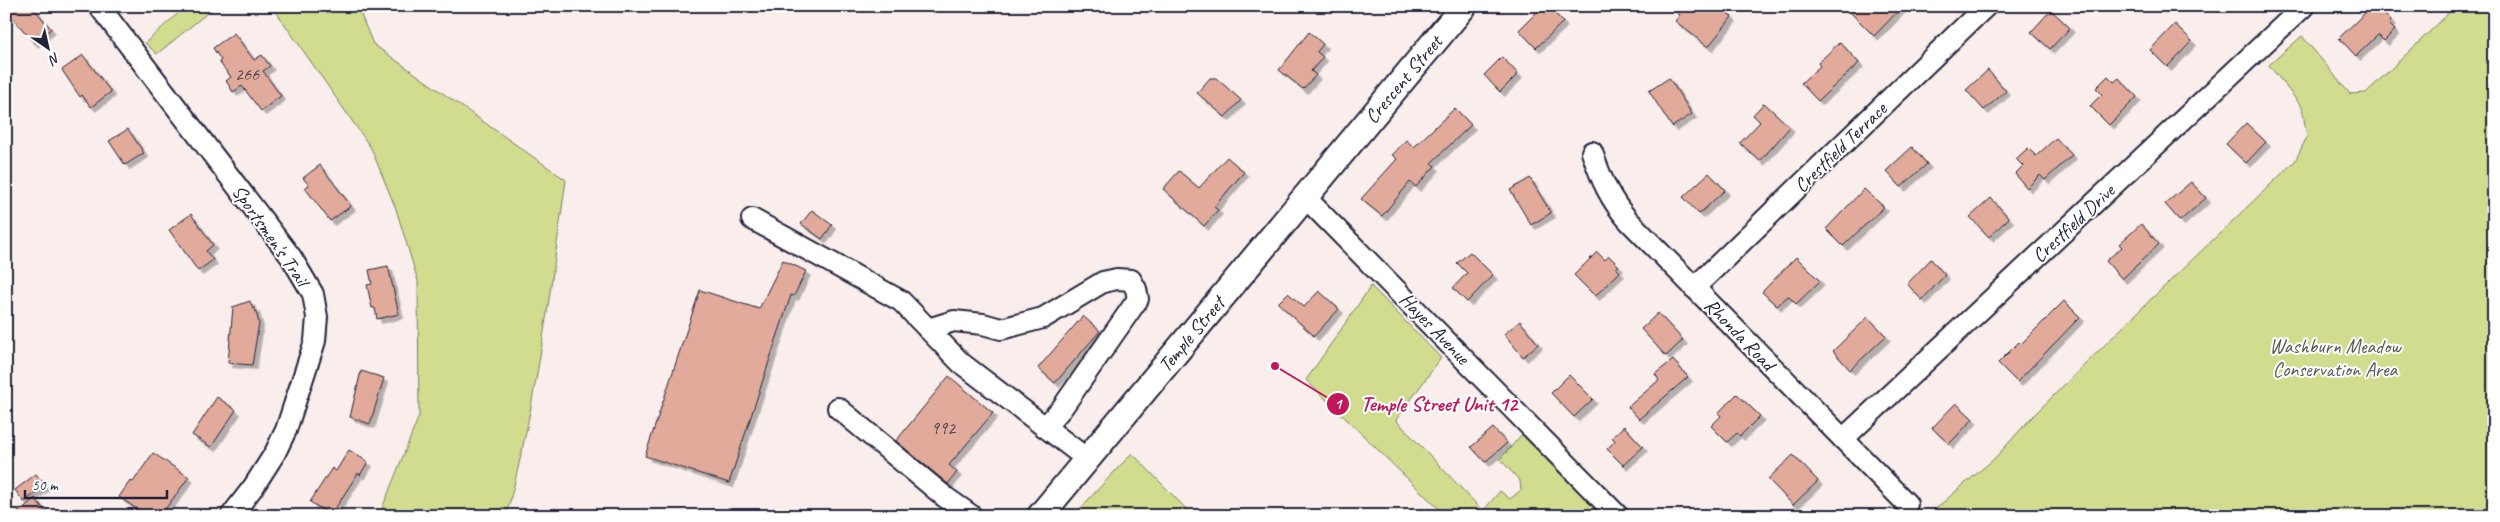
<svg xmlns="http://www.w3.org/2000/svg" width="2500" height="522" viewBox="0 0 2500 522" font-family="Caveat,sans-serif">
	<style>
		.green { fill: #d1dc8f; stroke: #7a7f65 }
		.building { fill: #e2aa9a; stroke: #22223b; filter: url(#shadow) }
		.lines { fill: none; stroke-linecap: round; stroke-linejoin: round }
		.minor-casing { stroke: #22223b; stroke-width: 24 }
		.major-casing { stroke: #22223b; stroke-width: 29 }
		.minor { stroke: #fff; stroke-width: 20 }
		.major { stroke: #fff; stroke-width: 25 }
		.labels { text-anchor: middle; stroke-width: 4; stroke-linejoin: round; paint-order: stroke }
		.number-label { font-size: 18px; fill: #524453 }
		.street-label { font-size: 20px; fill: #22223b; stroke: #fff }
		.park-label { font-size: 20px; fill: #575a54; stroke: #fff }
		.leader { fill: none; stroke: #c2185b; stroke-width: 2 }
		.callout-dot { fill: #c2185b; stroke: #fff; stroke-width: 2 }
		.mark-label { font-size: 15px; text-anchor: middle; font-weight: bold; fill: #fff }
		.callout-label { font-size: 21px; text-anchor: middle; font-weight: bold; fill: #c2185b; stroke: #fff; stroke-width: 4; stroke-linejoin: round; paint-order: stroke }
	</style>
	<defs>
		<filter id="shadow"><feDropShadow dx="4.5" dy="4.5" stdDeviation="0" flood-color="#0004"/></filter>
	</defs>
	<rect width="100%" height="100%" fill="#f9eeeb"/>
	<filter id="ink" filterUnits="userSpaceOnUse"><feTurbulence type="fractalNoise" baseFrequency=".02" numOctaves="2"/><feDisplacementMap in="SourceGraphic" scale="10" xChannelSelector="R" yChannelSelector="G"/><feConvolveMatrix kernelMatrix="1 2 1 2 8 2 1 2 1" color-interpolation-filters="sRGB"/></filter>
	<g filter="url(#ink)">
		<g class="green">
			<path d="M186,6H216L157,54L145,43Z"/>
			<path d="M272,6H364L361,15L373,44L566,180C550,292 536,406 506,516H379L419,416L418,281L396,209L371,148Z"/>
			<path d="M2449,6H2494V516H1927L1995,458L2032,417L2143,307L2295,161L2307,137L2302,107L2269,65L2302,36L2350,94L2366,93L2447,15Z"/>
			<path d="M1371,286L1441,358L1396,420L1483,511L1500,491L1510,499L1521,490L1520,481L1500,459L1523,433L1611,516H1446L1306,380Z"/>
			<path d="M1132,453L1193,516H1073Z"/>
		</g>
		<g class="building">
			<path d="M6,6H32L51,29L34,43L6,10Z"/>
			<path d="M1543,6H1548L1563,22L1536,48L1519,30Z"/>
			<path d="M1669,6H1720L1732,17L1708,47L1675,21L1680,15Z"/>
			<path d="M1844,6H1903L1874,36Z"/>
			<path d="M2372,6H2377L2391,21L2389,24L2395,30L2384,41L2378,35L2356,56L2339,38Z"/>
			<path d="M2051,10L2070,28L2050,49L2031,32Z"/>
			<path d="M2175,24L2192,41L2167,67L2150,50Z"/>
			<path d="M1309,32L1323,44L1317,52L1323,57L1311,71L1316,75L1303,89L1279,70Z"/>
			<path d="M234,33L254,60L262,55L270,66L263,71L281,96L261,111L242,86L233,92L226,81L231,77L219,62L221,60L213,48Z"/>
			<path d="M1840,42L1859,63L1818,101L1801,83L1820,66L1818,63Z"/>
			<path d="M83,55L111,92L91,107L82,95L80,97L62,70Z"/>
			<path d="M1502,57L1518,74L1500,92L1484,75Z"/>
			<path d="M1988,70L2006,91L1984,110L1966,90Z"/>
			<path d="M2108,76L2114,82L2119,78L2137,97L2109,125L2090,106L2102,94L2096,88Z"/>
			<path d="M1210,78H1216L1241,100L1225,117L1197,93Z"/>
			<path d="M1669,78L1692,114L1672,127L1649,91Z"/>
			<path d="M1764,103L1790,127L1760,161L1740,143L1760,122L1753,115Z"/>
			<path d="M1455,108L1471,125L1431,163L1435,166L1416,187L1410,182L1382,216L1361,199L1397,159L1392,155L1406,140L1414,147Z"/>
			<path d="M2246,123L2266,142L2246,163L2226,144Z"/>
			<path d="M128,129L144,153L125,165L109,141Z"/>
			<path d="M2056,138L2072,155L2045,180L2040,175L2027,188L2015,174L2023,166L2016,159L2028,148L2036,156Z"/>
			<path d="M1912,147L1927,164L1901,187L1886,171Z"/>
			<path d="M1227,157L1244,172L1214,207L1218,210L1204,226L1163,189L1179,171L1199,188Z"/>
			<path d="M320,165L351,206L330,221L305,188L309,185L303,178Z"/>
			<path d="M1709,173L1725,190L1699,214L1683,197Z"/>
			<path d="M1530,178L1551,213L1531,225L1510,190Z"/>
			<path d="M2191,182L2206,198L2180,221L2165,204Z"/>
			<path d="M1864,189L1884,207L1843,246L1826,229Z"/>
			<path d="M1991,198L2009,218L1989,237L1970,217Z"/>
			<path d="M812,210L832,225L822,239L801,224Z"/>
			<path d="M191,214L213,245L206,251L213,260L198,271L169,230Z"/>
			<path d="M2141,224L2159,244L2122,279L2106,261L2122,247L2119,244Z"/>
			<path d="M1470,252L1493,275L1467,302L1453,288L1467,273L1457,263Z"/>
			<path d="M1597,252L1605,260L1609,256L1619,266L1616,268L1620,272L1595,296L1574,275Z"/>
			<path d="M1796,257L1820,281L1796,304L1788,296L1777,306L1762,292Z"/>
			<path d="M1931,259L1945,275L1922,300L1907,284Z"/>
			<path d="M783,260L806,271L794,296L791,295L729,483L645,456L700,290L759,309Z"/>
			<path d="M388,266L399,314L377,319L375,308H372L367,285L372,284L369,270Z"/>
			<path d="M1319,291L1339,309L1314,336L1278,303L1288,293L1304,307Z"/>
			<path d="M250,301L253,309L255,308L259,323L252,365L228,363L233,307Z"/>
			<path d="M2064,301L2080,317L2017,382L1998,363L2019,342L2021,344Z"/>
			<path d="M1658,313L1683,340L1666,356L1641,329Z"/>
			<path d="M1083,316L1100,331L1055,383L1038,368Z"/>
			<path d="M1868,317L1886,336L1850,370L1833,351Z"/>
			<path d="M1520,321L1538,344L1523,357L1504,334Z"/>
			<path d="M1673,360L1688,377L1639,419L1628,407L1659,380L1655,374Z"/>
			<path d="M361,371L384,378L370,424L350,417Z"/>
			<path d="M1569,375L1593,399L1574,417L1551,393Z"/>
			<path d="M949,376L993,413L949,465L957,472L948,484L896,441Z"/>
			<path d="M1737,394L1760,416L1740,436L1737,433L1727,442L1711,426L1721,416L1718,413Z"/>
			<path d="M217,397L236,410L211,447L192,435Z"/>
			<path d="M1956,403L1973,419L1949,444L1932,428Z"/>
			<path d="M1624,426L1643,447L1623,465L1607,449L1615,441L1612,437Z"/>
			<path d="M1493,428L1507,443L1485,462L1471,447Z"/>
			<path d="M349,450L368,462L360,475L358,473L331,515L310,502L332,468L336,471Z"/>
			<path d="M153,453L189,477L160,516H147L119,497L130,481L133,482Z"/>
			<path d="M1793,455L1818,481L1793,505L1768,479Z"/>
			<path d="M36,474L45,486L24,502L15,490Z"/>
			<path d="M35,498L49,516H14Z"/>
		</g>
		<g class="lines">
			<defs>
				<g id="minor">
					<path d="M99,6L291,257L313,294L317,317L315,341L286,430L275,453L254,486L231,516"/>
					<path d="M1592,152C1601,179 1610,200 1629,221L1907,504"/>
					<path d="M1305,197L1618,516"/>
					<path d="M752,219L901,301L961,363L1087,459"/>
					<path d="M1694,288L1986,6"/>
					<path d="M928,329L954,321L983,324L1001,329L1043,318L1103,282L1117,279L1131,280L1136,289L1138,299L1062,408L1045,427"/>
					<path d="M838,408L945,497L972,516"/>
					<path d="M1843,439L2304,6"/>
				</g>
				<path id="major" d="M1040,516L1464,6"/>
			</defs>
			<use href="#minor" class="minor-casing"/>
			<use href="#major" class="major-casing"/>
			<use href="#minor" class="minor"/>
			<use href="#major" class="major"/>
		</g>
	</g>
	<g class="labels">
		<g class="number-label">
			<text x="247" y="80">266</text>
			<text x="943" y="434">992</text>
		</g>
		<g class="street-label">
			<text transform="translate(1403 79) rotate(-50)" y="7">Crescent Street</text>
			<text transform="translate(1840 147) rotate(-44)" y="7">Crestfield Terrace</text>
			<text transform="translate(2073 223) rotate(-43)" y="7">Crestfield Drive</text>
			<text transform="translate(271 235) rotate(55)" y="7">Sportsmen's Trail</text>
			<text transform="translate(1435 328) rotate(46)" y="7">Hayes Avenue</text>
			<text transform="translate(1191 334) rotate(-50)" y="7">Temple Street</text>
			<text transform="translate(1740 334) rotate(46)" y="7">Rhonda Road</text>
		</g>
		<g class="park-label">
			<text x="2335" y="353">Washburn Meadow<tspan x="2335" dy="23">Conservation Area</tspan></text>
		</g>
	</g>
	<path class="leader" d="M1275 366L1338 404"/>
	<g class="callout-dot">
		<circle cx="1275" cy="366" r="5"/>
		<circle cx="1338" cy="404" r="12"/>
	</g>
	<g class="mark-label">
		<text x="1338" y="409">1</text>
	</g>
	<g class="callout-label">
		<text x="1439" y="411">Temple Street Unit 12</text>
	</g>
	<rect width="2500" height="522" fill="none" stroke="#fff" stroke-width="25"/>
	<rect x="12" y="12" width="2475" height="497" fill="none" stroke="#22223b" stroke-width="2" filter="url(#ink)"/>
	<g transform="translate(48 48) rotate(146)" stroke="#ffffff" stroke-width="4" paint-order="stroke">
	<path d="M0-4L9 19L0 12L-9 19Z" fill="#22223b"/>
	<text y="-8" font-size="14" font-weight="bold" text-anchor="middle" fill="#22223b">N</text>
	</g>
	<path d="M25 490v8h142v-8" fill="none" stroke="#22223b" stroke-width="2.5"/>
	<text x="32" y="490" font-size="15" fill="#22223b" stroke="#ffffff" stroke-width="4" paint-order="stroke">50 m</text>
</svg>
